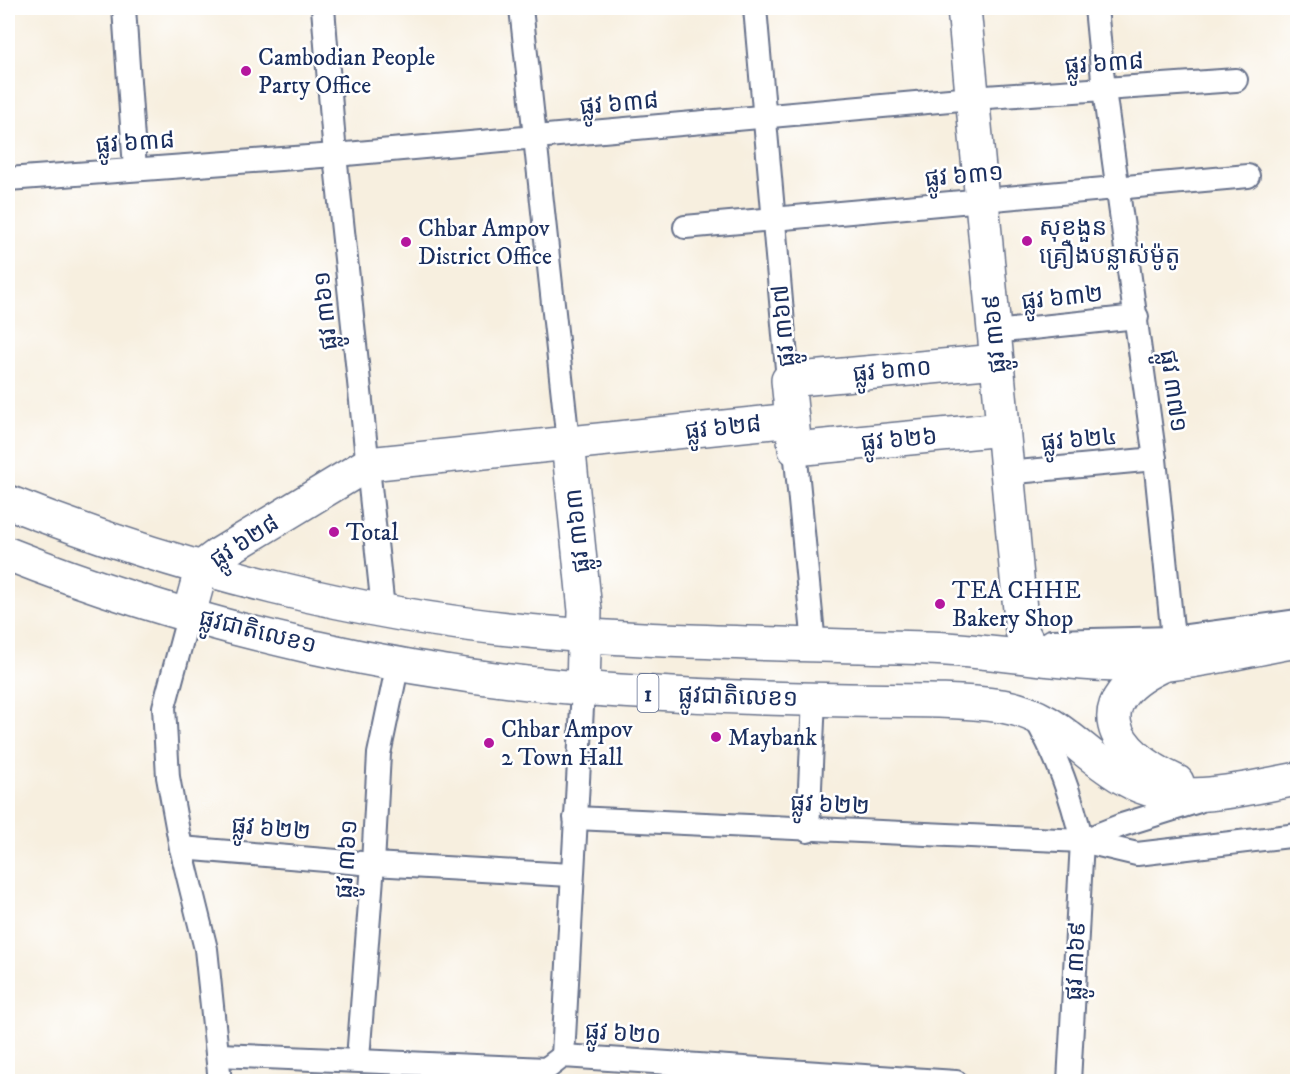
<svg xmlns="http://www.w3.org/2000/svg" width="1305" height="1089" viewBox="0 0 1305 1089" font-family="'IM FELL DW Pica','Noto Sans Khmer',serif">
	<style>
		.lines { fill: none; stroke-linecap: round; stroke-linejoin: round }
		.street-casing { stroke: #68728b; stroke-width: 26 }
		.secondary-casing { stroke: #68728b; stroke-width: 36 }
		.highway-casing { stroke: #68728b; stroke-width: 36 }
		.street { stroke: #fff; stroke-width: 22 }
		.secondary { stroke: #fff; stroke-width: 33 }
		.highway { stroke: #fff; stroke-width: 33 }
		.poi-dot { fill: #b5179e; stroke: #fff; stroke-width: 2 }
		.labels { text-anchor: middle; stroke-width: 5; stroke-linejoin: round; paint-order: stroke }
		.shield { fill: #fff; stroke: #5f6d8e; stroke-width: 1.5 }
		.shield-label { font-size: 22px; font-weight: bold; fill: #1b2f5e }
		.poi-label { font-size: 24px; fill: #1b2f5e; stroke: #fff; text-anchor: start }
		.street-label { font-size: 24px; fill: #1b2f5e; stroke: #fff }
	</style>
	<rect width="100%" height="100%" fill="#fff"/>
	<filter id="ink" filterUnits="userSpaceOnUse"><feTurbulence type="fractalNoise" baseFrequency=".0167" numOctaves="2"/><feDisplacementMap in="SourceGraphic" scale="12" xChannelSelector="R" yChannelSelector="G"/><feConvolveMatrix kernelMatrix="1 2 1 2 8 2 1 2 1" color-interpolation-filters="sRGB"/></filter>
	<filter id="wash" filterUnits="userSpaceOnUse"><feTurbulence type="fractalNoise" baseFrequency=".008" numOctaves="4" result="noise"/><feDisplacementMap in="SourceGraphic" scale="24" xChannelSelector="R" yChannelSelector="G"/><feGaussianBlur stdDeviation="1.35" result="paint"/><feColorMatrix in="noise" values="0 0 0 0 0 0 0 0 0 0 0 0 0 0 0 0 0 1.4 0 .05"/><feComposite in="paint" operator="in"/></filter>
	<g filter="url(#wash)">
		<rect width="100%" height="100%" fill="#f7efdf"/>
	</g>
	<g filter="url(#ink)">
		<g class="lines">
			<defs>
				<g id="street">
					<path d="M124,8L135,169"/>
					<path d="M323,8L335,155L383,609"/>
					<path d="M521,8L568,442"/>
					<path d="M755,8L788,380"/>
					<path d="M1096,8L1104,90L1155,459L1173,638"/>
					<path d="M8,179L335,155L972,98L1236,80"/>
					<path d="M685,227L1248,176"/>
					<path d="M994,332L1137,317"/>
					<path d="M795,449L814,645"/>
					<path d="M1007,473L1155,459"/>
					<path d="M189,614L164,707L168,777L181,848L206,949L220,1082"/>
					<path d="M1035,656L1051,641L1173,638L1298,621"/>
					<path d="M1035,718C1058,758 1071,795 1082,841L1069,1082"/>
					<path d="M575,818L1082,841L1137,854L1298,835"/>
					<path d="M808,831L814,699"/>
					<path d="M1082,841L1122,825L1199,801"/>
					<path d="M181,848L373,864L571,875"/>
					<path d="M219,1055L546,1069L563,1056L956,1082"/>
					<path d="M563,1056L583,689"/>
					<path d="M358,1059L373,864L379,754L398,663"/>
				</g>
				<g id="secondary">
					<path d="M964,8L1022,631L1035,656"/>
					<path d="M997,361L788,380L795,449L1003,429"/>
					<path d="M568,442L585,611L583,689"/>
					<path d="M189,614L202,567L218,555L368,464L792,420"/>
				</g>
				<g id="highway">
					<path d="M8,502C179,570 366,618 550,633C674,643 800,644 925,648C1004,650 1089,671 1168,664C1211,660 1255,648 1298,641"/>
					<path d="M8,554C197,629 417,679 620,691C696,696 772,699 848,700C899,701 951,699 1002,706C1058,715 1081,755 1127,780C1178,809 1244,788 1298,779"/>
					<path d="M1165,664C1083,700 1109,751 1177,782"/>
				</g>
			</defs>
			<use href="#street" class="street-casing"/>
			<use href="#secondary" class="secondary-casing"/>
			<use href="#highway" class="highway-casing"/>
			<use href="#street" class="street"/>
			<use href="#secondary" class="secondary"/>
			<use href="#highway" class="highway"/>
		</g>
	</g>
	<g class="poi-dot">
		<circle cx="246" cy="71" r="6"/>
		<circle cx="1027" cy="241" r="6"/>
		<circle cx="406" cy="242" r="6"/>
		<circle cx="334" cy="532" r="6"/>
		<circle cx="940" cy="604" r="6"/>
		<circle cx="716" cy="737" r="6"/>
		<circle cx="489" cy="743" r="6"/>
	</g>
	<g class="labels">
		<rect class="shield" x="637.5" y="674" width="21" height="38" rx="4.5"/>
		<g class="shield-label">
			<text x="648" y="701">1</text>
		</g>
		<g class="poi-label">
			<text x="258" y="65">Cambodian People<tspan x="258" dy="28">Party Office</tspan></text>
			<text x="1039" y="235">សុខងួន<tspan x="1039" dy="28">គ្រឿងបន្លាស់ម៉ូតូ</tspan></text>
			<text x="418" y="236">Chbar Ampov<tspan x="418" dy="28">District Office</tspan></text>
			<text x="346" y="540">Total</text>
			<text x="952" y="598">TEA CHHE<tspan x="952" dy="28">Bakery Shop</tspan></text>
			<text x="501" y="737">Chbar Ampov<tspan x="501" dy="28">2 Town Hall</tspan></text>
			<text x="728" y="745">Maybank</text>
		</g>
		<g class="street-label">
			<text transform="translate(1104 63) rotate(-4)" y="8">ផ្លូវ ៦៣៨</text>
			<text transform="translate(619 103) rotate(-5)" y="8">ផ្លូវ ៦៣៨</text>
			<text transform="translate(135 142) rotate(-4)" y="8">ផ្លូវ ៦៣៨</text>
			<text transform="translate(964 175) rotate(-5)" y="8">ផ្លូវ ៦៣១</text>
			<text transform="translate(1062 297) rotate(-6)" y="8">ផ្លូវ ៦៣២</text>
			<text transform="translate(325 311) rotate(-96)" y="8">ផ្លូវ ៣៦១</text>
			<text transform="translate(783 326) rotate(-95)" y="8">ផ្លូវ ៣៦៧</text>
			<text transform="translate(994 334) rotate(-95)" y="8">ផ្លូវ ៣៦៩</text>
			<text transform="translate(892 370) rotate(-5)" y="8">ផ្លូវ ៦៣០</text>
			<text transform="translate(1174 391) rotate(82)" y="8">ផ្លូវ ៣៧១</text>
			<text transform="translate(723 427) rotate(-6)" y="8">ផ្លូវ ៦២៨</text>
			<text transform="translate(899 439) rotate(-5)" y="8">ផ្លូវ ៦២៦</text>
			<text transform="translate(1079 439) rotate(-5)" y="8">ផ្លូវ ៦២៤</text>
			<text transform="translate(577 531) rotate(-96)" y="8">ផ្លូវ ៣៦៣</text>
			<text transform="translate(244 541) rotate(-33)" y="8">ផ្លូវ ៦២៨</text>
			<text transform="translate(258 631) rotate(14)" y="8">ផ្លូវជាតិលេខ១</text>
			<text transform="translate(738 696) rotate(2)" y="8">ផ្លូវជាតិលេខ១</text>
			<text transform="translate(830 804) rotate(3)" y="8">ផ្លូវ ៦២២</text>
			<text transform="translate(271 828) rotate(5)" y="8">ផ្លូវ ៦២២</text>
			<text transform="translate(346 859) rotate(-86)" y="8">ផ្លូវ ៣៦១</text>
			<text transform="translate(1075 961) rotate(-87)" y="8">ផ្លូវ ៣៦៩</text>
			<text transform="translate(623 1033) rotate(4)" y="8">ផ្លូវ ៦២០</text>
		</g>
	</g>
	<rect width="1305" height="1089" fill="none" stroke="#fff" stroke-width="30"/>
</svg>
